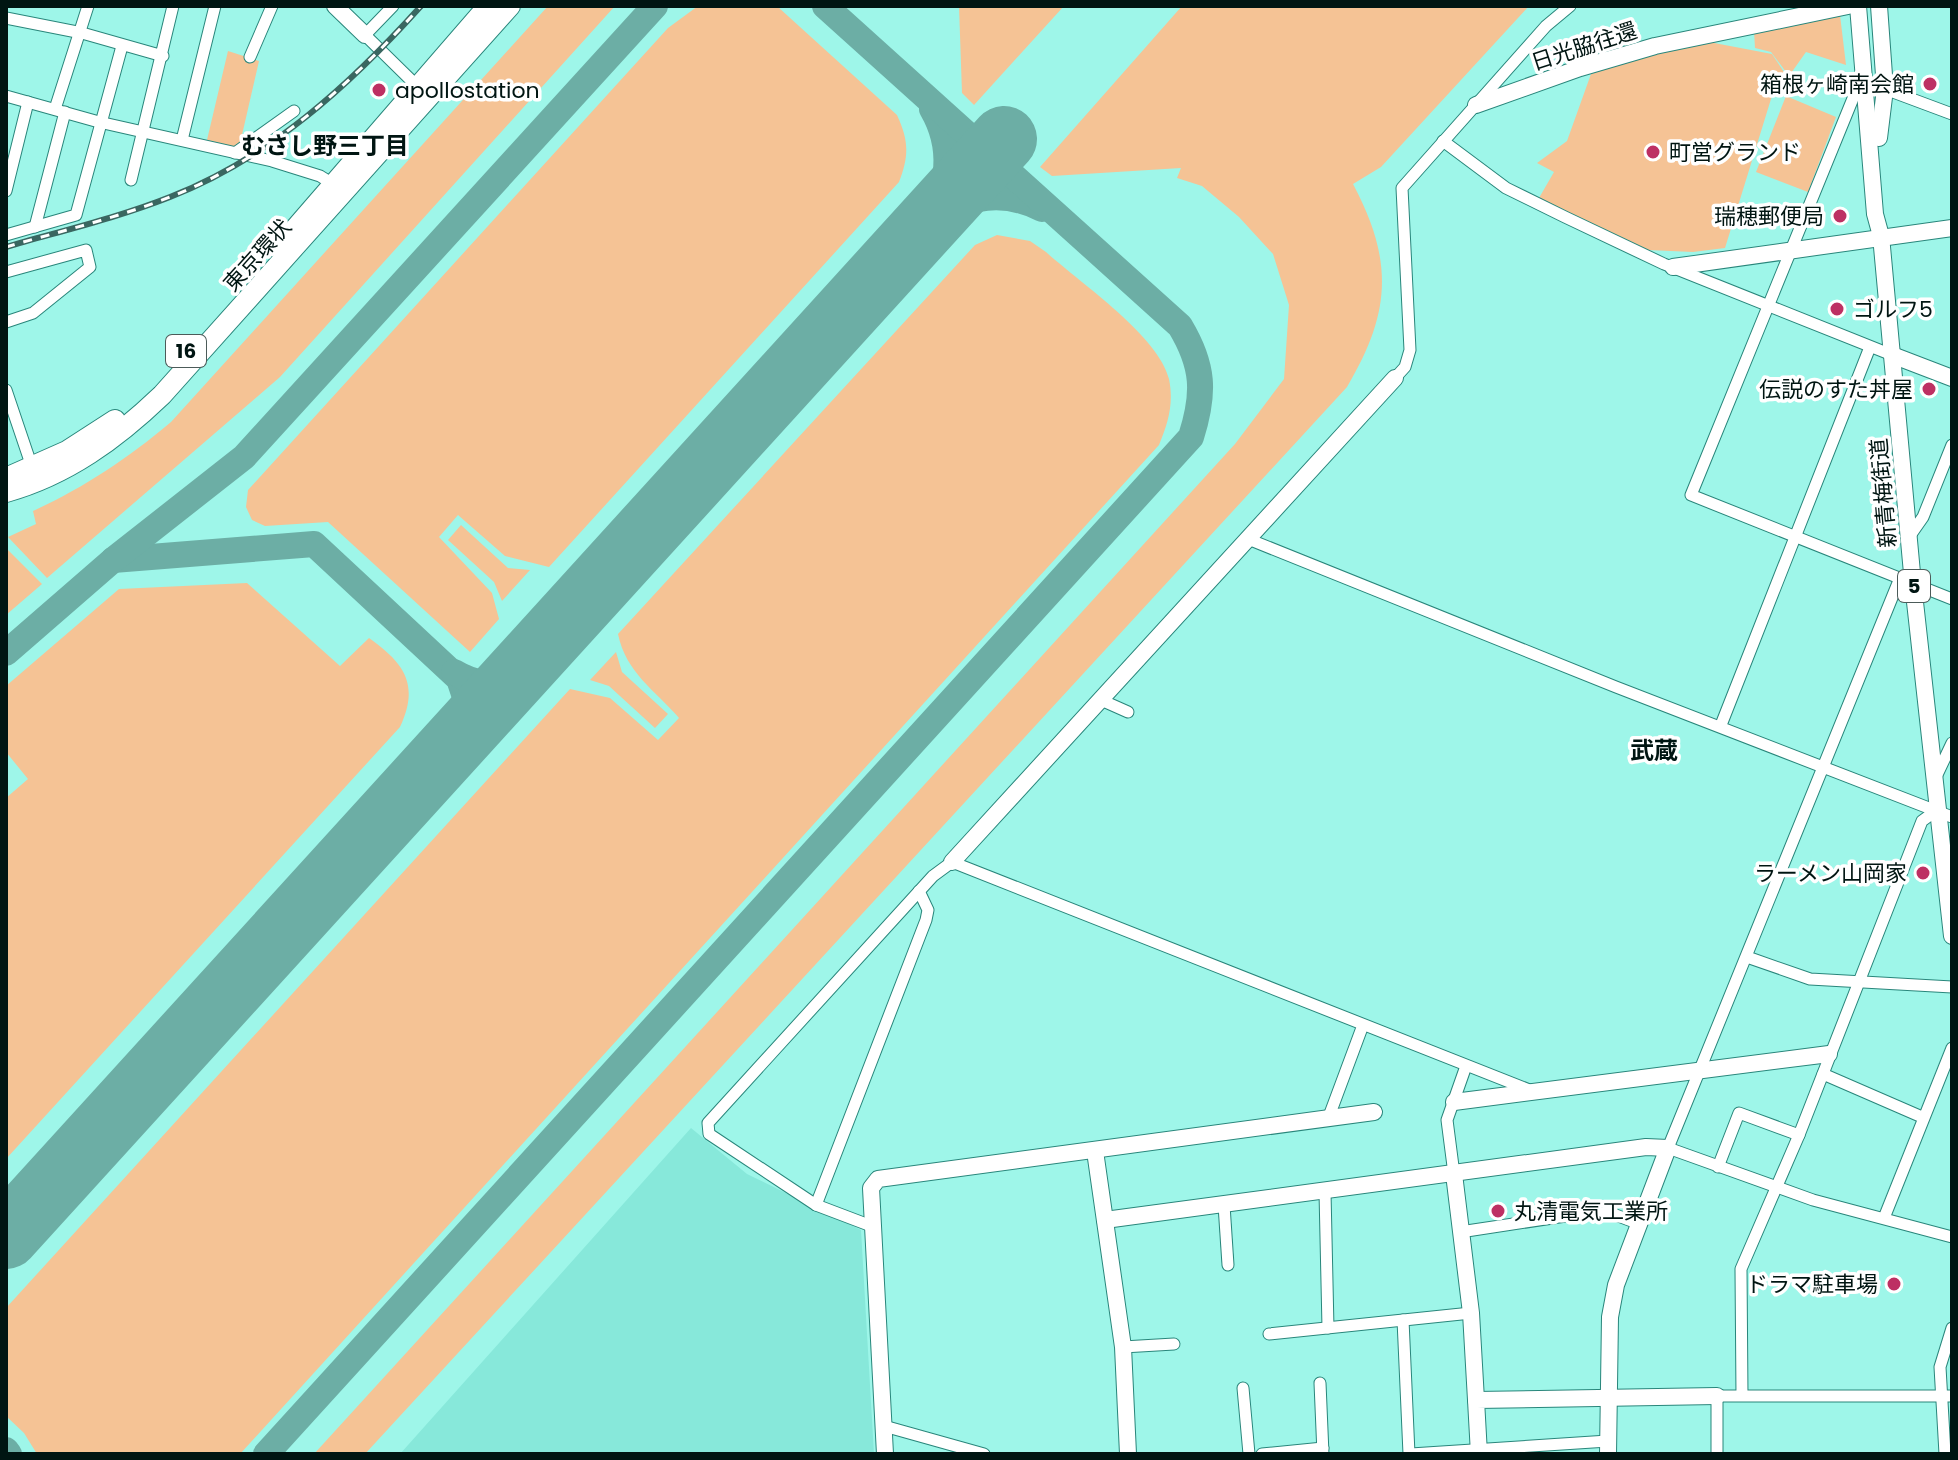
<svg xmlns="http://www.w3.org/2000/svg" width="1958" height="1460" viewBox="0 0 1958 1460" font-family="Poppins,'Noto Sans JP',sans-serif">
	<style>
		.built { fill: #87e8da }
		.green { fill: #f5c395 }
		.lines { fill: none; stroke-linecap: round; stroke-linejoin: round }
		.taxiway { stroke: #6caea5; stroke-width: 26 }
		.runway { stroke: #6caea5; stroke-width: 66 }
		.street-casing { stroke: #29867b; stroke-width: 13 }
		.secondary-casing { stroke: #29867b; stroke-width: 18 }
		.primary-casing { stroke: #29867b; stroke-width: 18 }
		.highway-casing { stroke: #29867b; stroke-width: 22 }
		.street { stroke: #fff; stroke-width: 11 }
		.secondary { stroke: #fff; stroke-width: 16 }
		.primary { stroke: #fff; stroke-width: 16 }
		.highway { stroke: #fff; stroke-width: 20 }
		.rail-casing { stroke: #3a6761; stroke-width: 6 }
		.rail { stroke: #fff; stroke-width: 3; stroke-dasharray: 9; stroke-linecap: butt }
		.poi-dot { fill: #bd3063; stroke: #fff; stroke-width: 3 }
		.labels { text-anchor: middle; stroke-width: 7; stroke-linejoin: round; paint-order: stroke }
		.shield { fill: #fff; stroke: #4c5b59; stroke-width: 2 }
		.shield-label { font-size: 20px; font-weight: bold; fill: #001512 }
		.street-label { font-size: 22px; fill: #001512; stroke: #fff }
		.poi-label { font-size: 22px; fill: #001512; stroke: #fff; text-anchor: end }
		.neighbourhood-label { font-size: 24px; font-weight: bold; fill: #001512; stroke: #fff }
	</style>
	<rect width="100%" height="100%" fill="#9ef6e9"/>
	<path class="built" d="M691,1128L747,1174L861,1230L874,1454H400Z"/>
	<g class="green">
		<path d="M548,6H615L280,377L47,578L8,537L36,524L33,511C85,487 127,459 171,422Z"/>
		<path d="M698,6L778,7L897,115C909,141 909,156 899,182L549,567L505,556L458,515L439,537L492,593L499,619L470,652L328,522L265,526L252,520L246,507L248,490L668,28Z"/>
		<path d="M959,6H1064L974,105L962,93Z"/>
		<path d="M1182,6H1529L1381,167L1353,184C1394,261 1391,313 1347,387L365,1454H314L1235,444L1284,379L1289,305L1273,254L1239,217L1202,186L1177,178L1181,168L1052,176L1040,167Z"/>
		<path d="M1840,15L1846,65L1806,52L1789,76L1771,52L1755,48L1754,31Z"/>
		<path d="M1709,42L1772,54L1784,72L1771,99L1725,248L1693,252L1648,250L1539,198L1554,172L1537,163L1567,141L1591,74L1651,54Z"/>
		<path d="M228,51L259,61L239,148L207,140Z"/>
		<path d="M1786,96L1836,117L1808,192L1756,172Z"/>
		<path d="M997,235L1030,241L1046,252C1079,282 1159,336 1169,379C1174,404 1168,423 1159,445L240,1454H37L24,1433L6,1416V1308L570,689L610,698L658,740L679,718C655,690 626,673 618,634L975,245Z"/>
		<path d="M461,525L508,568L530,570L502,601L494,582L448,540Z"/>
		<path d="M6,548L42,584L6,615Z"/>
		<path d="M247,583L340,666L369,638C404,663 420,684 400,727L6,1159V798L28,779L6,752V686L119,589Z"/>
		<path d="M616,652L622,672L668,714L655,728L609,686L590,680Z"/>
	</g>
	<g class="lines">
		<g class="taxiway">
			<path d="M926,223C950,188 954,147 932,109"/>
			<path d="M923,228C958,198 999,187 1042,209"/>
			<path d="M113,560L314,544L459,679L468,706L462,735"/>
			<path d="M6,653L113,560L244,457L655,6"/>
			<path d="M454,672C474,684 493,687 515,676"/>
			<path d="M6,1450L9,1454"/>
			<path d="M266,1454L1191,437C1205,393 1204,366 1180,326L825,6"/>
		</g>
		<path class="runway" d="M6,1236L1004,139"/>
		<defs>
			<g id="street">
				<path d="M393,6L365,35L419,88"/>
				<path d="M6,18L82,33L163,56"/>
				<path d="M250,57L272,6"/>
				<path d="M1885,89L1952,114"/>
				<path d="M1856,91L1691,495L1952,599"/>
				<path d="M6,96L99,122L272,161L320,176L336,186"/>
				<path d="M55,109L88,6"/>
				<path d="M182,140L215,6"/>
				<path d="M1443,141L1506,188L1565,217L1664,264L1892,355"/>
				<path d="M235,153L294,111"/>
				<path d="M131,180L173,6"/>
				<path d="M6,191L28,102"/>
				<path d="M35,227L65,112"/>
				<path d="M6,235L76,215L122,46"/>
				<path d="M6,272L86,250L90,267L33,313L6,322"/>
				<path d="M1395,378L1405,367L1410,350L1402,188L1546,26L1570,6"/>
				<path d="M6,390L33,470"/>
				<path d="M1909,537L1923,517L1952,445"/>
				<path d="M1248,539L1616,687L1952,817"/>
				<path d="M1900,578L1668,1148L1813,1200L1952,1237"/>
				<path d="M1101,700L1128,712"/>
				<path d="M1721,725L1870,347"/>
				<path d="M1935,779L1952,743"/>
				<path d="M952,862L1532,1091"/>
				<path d="M1747,957L1810,979L1952,987"/>
				<path d="M1823,1074L1922,1117"/>
				<path d="M1328,1119L1363,1025"/>
				<path d="M1718,1167L1739,1113L1799,1135"/>
				<path d="M1454,1174L1447,1120L1466,1066"/>
				<path d="M1325,1192L1328,1328"/>
				<path d="M816,1205L926,920L928,910L919,891"/>
				<path d="M1224,1205L1228,1265"/>
				<path d="M1884,1218L1952,1048"/>
				<path d="M874,1227L816,1205L709,1134L708,1123L933,876L952,862"/>
				<path d="M1460,1232L1592,1212L1613,1214L1637,1223"/>
				<path d="M1403,1320L1409,1454"/>
				<path d="M1269,1334L1471,1313"/>
				<path d="M1123,1347L1174,1344"/>
				<path d="M1320,1383L1323,1454"/>
				<path d="M1243,1388L1249,1454"/>
				<path d="M1742,1395L1741,1269L1799,1135L1922,821L1937,810"/>
				<path d="M884,1426L984,1454"/>
				<path d="M1262,1454L1323,1448"/>
				<path d="M1411,1454L1608,1441"/>
				<path d="M1717,1454V1396H1952"/>
				<path d="M1945,1454L1940,1367L1952,1328"/>
			</g>
			<g id="secondary">
				<path d="M335,6L365,35"/>
				<path d="M1476,105L1580,68L1655,46L1848,6"/>
				<path d="M1673,267L1952,228"/>
				<path d="M1892,355L1952,378"/>
				<path d="M952,862L1395,378"/>
				<path d="M1454,1102L1829,1054"/>
				<path d="M1095,1151L1123,1347L1128,1454"/>
				<path d="M1454,1174L1471,1313L1476,1400"/>
				<path d="M1105,1220L1646,1147L1668,1148L1616,1285L1610,1317L1608,1454"/>
				<path d="M885,1454L871,1188L878,1179L1374,1112"/>
				<path d="M1479,1454L1476,1400L1717,1396"/>
			</g>
			<g id="primary">
				<path d="M1858,6L1875,214L1881,236L1913,584L1952,936"/>
				<path d="M1879,6L1885,89L1879,138"/>
			</g>
			<g id="highway">
				<path d="M280,246L488,6"/>
				<path d="M6,478L67,451L115,420"/>
				<path d="M6,492C67,475 116,439 162,395L510,6"/>
			</g>
		</defs>
		<use href="#street" class="street-casing"/>
		<use href="#secondary" class="secondary-casing"/>
		<use href="#primary" class="primary-casing"/>
		<use href="#highway" class="highway-casing"/>
		<use href="#street" class="street"/>
		<use href="#secondary" class="secondary"/>
		<use href="#primary" class="primary"/>
		<use href="#highway" class="highway"/>
		<defs>
			<path id="rail" d="M6,247C61,231 117,218 170,197C270,158 350,85 421,6"/>
		</defs>
		<use href="#rail" class="rail-casing"/>
		<use href="#rail" class="rail"/>
	</g>
	<g class="poi-dot">
		<circle cx="1930" cy="84" r="8"/>
		<circle cx="379" cy="90" r="8"/>
		<circle cx="1653" cy="152" r="8"/>
		<circle cx="1840" cy="216" r="8"/>
		<circle cx="1837" cy="309" r="8"/>
		<circle cx="1929" cy="389" r="8"/>
		<circle cx="1923" cy="873" r="8"/>
		<circle cx="1498" cy="1211" r="8"/>
		<circle cx="1894" cy="1284" r="8"/>
	</g>
	<g class="labels">
		<g class="shield">
			<rect x="166" y="335" width="40" height="32" rx="6"/>
			<rect x="1898" y="570" width="32" height="32" rx="6"/>
		</g>
		<g class="shield-label">
			<text x="186" y="358">16</text>
			<text x="1914" y="593">5</text>
		</g>
		<g class="street-label">
			<text transform="translate(1584 46) rotate(-18)" y="8">日光脇往還</text>
			<text transform="translate(257 255) rotate(-48)" y="8">東京環状</text>
			<text transform="translate(1883 493) rotate(-95)" y="8">新青梅街道</text>
		</g>
		<g class="poi-label">
			<text x="1914" y="92">箱根ヶ崎南会館</text>
			<text x="395" y="98" text-anchor="start">apollostation</text>
			<text x="1669" y="160" text-anchor="start">町営グランド</text>
			<text x="1824" y="224">瑞穂郵便局</text>
			<text x="1853" y="317" text-anchor="start">ゴルフ5</text>
			<text x="1913" y="397">伝説のすた丼屋</text>
			<text x="1907" y="881">ラーメン山岡家</text>
			<text x="1514" y="1219" text-anchor="start">丸清電気工業所</text>
			<text x="1878" y="1292">ドラマ駐車場</text>
		</g>
		<g class="neighbourhood-label">
			<text x="325" y="154">むさし野三丁目</text>
			<text x="1654" y="759">武蔵</text>
		</g>
	</g>
	<rect width="1958" height="1460" fill="none" stroke="#001512" stroke-width="16"/>
</svg>
